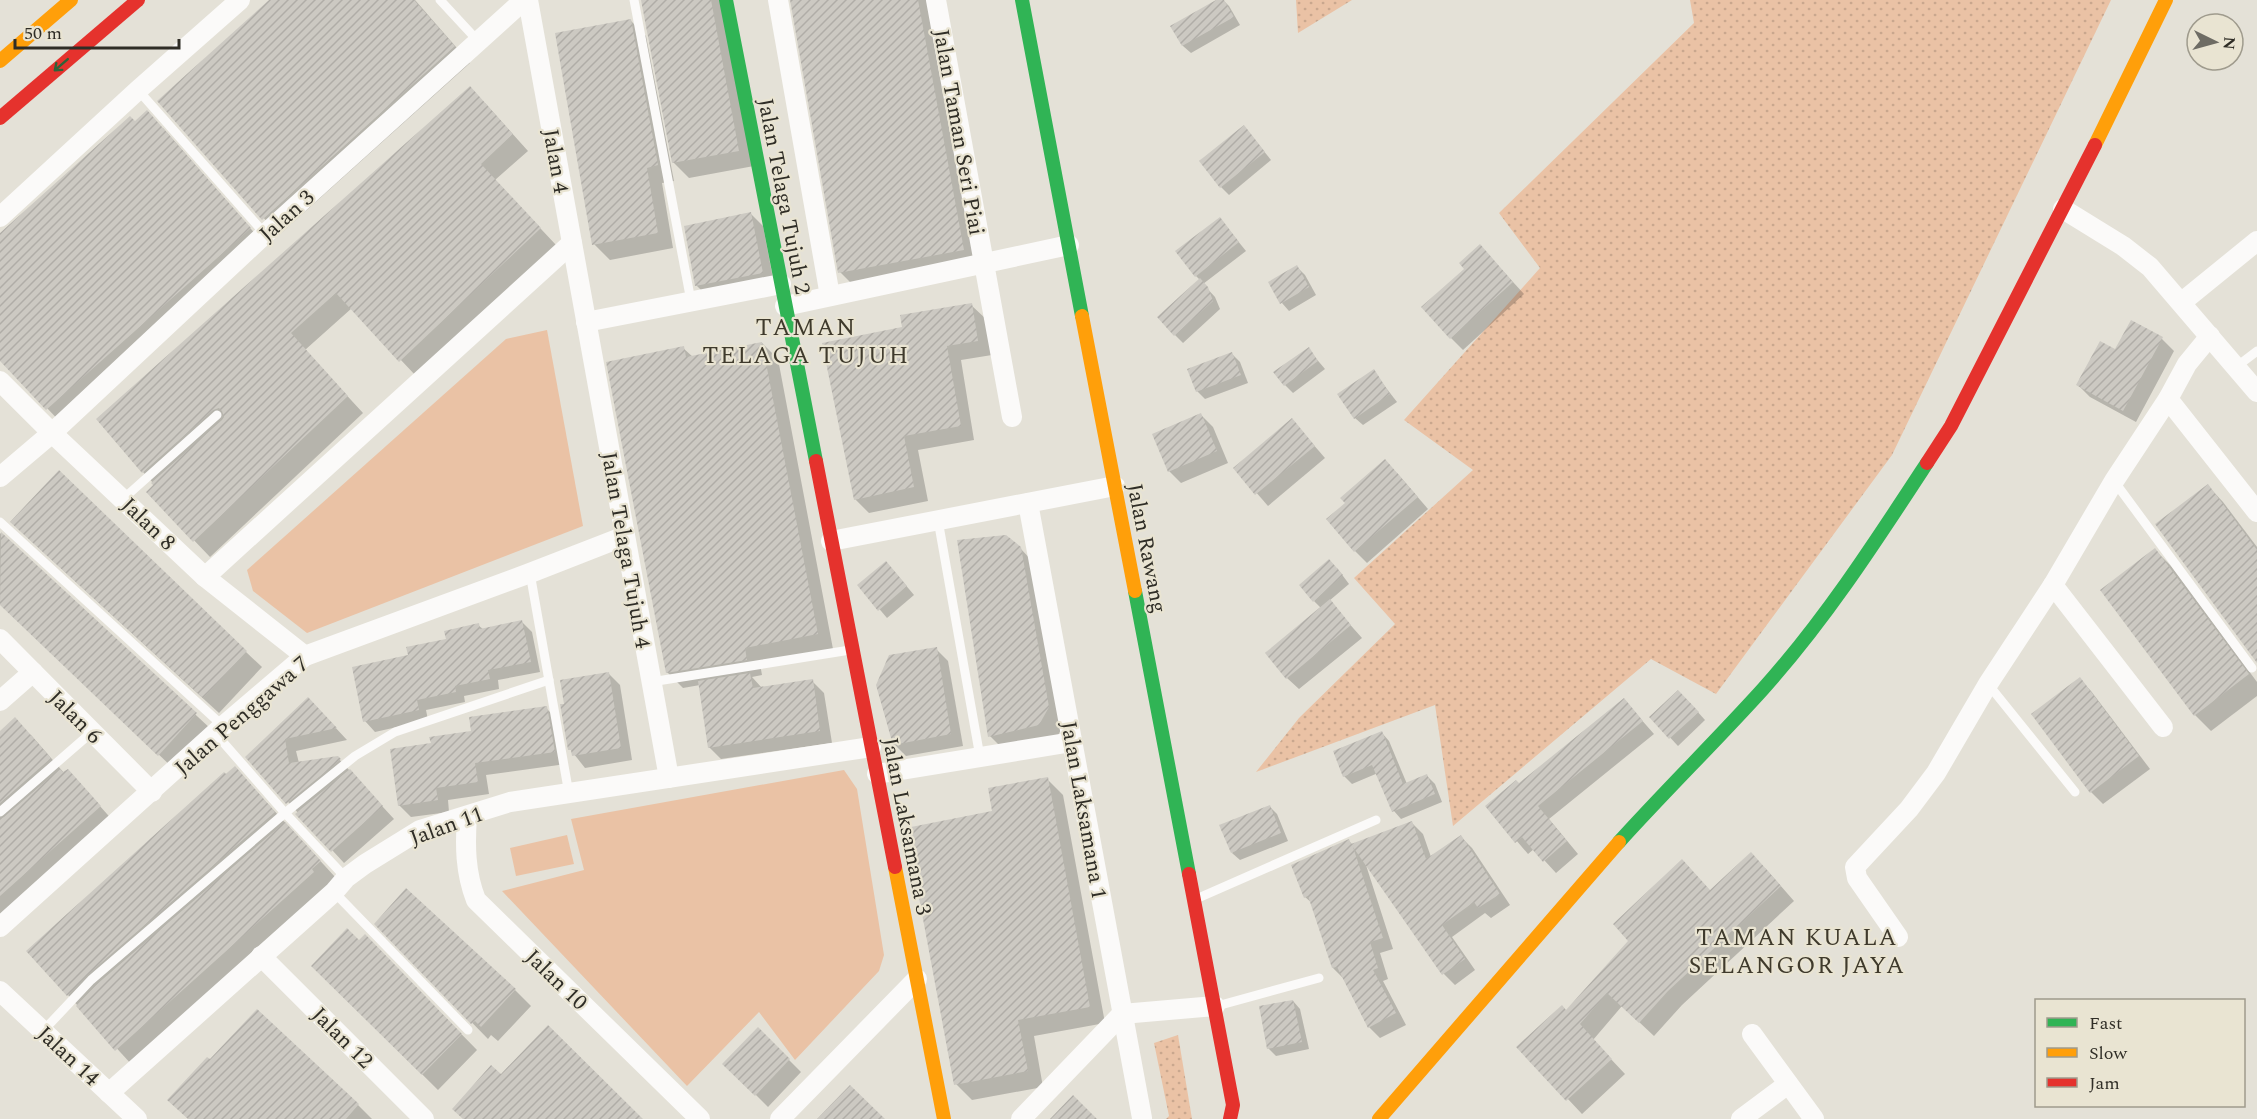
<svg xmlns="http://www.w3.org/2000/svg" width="2257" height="1119" viewBox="0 0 2257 1119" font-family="Spectral,serif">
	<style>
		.grass { fill: url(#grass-dots) }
		.park { fill: #eac2a5 }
		.shadow { fill: #0003 }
		.building { fill: url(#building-hatch) }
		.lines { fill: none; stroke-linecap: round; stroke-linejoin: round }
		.lane { stroke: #fbfaf9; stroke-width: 9 }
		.street { stroke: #fbfaf9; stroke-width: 20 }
		.fast { stroke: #30b455; stroke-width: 14 }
		.slow { stroke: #ff9f0a; stroke-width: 14 }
		.jam { stroke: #e5322d; stroke-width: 14 }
		.oneway { stroke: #2f6339 }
		.labels { text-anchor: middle; stroke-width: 4.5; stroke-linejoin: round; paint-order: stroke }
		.street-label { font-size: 22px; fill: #2f2d26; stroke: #e9e4d2 }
		.neighbourhood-label { font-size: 24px; letter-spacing: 1.5px; fill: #3f3a2c; stroke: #e9e4d2 }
	</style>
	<defs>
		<pattern id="grass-dots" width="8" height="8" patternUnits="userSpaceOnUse" patternTransform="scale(1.5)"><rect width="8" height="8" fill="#eac2a5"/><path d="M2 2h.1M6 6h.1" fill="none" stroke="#c9a78e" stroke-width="1.8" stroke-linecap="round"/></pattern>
		<pattern id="building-hatch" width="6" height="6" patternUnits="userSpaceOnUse" patternTransform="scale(1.5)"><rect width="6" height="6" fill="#ccc9c2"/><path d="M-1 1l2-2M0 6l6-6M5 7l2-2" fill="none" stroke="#b0ada7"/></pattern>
	</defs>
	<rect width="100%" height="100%" fill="#e4e1d7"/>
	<g class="grass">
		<path d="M1296,0H1352L1298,33Z"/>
		<path d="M1690,0H2111L1892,455L1716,694L1651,659L1453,826L1435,705L1256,772L1299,718L1395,624L1354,578L1473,470L1404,420L1540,268L1499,213L1694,23Z"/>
		<path d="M1178,1035L1192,1119H1166L1169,1116L1154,1043Z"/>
	</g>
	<g class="park">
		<path d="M547,330L583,526L307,633L253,591L247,570L506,339Z"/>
		<path d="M844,770L857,789L884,955L879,971L795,1060L759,1012L687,1086L502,891L584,870L571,819Z"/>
		<path d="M567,835L574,864L516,876L510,848Z"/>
	</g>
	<g class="shadow">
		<path d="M271,0H415L470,63L279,235L159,101Z"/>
		<path d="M642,0H725L754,166L689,178L673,162Z"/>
		<path d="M792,0H930L979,265L856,288L840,272Z"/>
		<path d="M1219,0H1223L1229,6L1240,25L1191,53L1183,46L1173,26Z"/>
		<path d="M630,20L646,36L674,181L662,183L673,248L610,260L594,244Z"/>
		<path d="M485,103L528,151L495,180L556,245L416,376L352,308L305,350L363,413L210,557L148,492L155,485L143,472Z"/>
		<path d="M135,123L163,128L265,245L63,425L0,358V235Z"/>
		<path d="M1251,135L1271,160L1229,195L1221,187Z"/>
		<path d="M751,214L763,226L774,284L708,297L696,285Z"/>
		<path d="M1220,219L1246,251L1203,284L1215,297L1220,309L1183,343L1175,335L1200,280L1196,276Z"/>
		<path d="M1491,258L1524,294L1463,350L1451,338L1467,269Z"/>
		<path d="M1297,267L1305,275L1316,295L1289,311L1282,303Z"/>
		<path d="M971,305L986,319L992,355L961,360L974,440L918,450L928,501L869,513L855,499L904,328Z"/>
		<path d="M2132,322L2162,339L2174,351L2136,422L2090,397L2078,385L2116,351Z"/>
		<path d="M762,343L778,359L833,649L760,664L762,675L752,677L762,688L812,681L824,693L832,743L721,759L709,747L700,685L683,688L667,672L683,348L693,357Z"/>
		<path d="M1308,349L1325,369L1293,393L1285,385Z"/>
		<path d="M1232,354L1240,362L1248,383L1205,399L1197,391Z"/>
		<path d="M1373,371L1397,402L1363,425L1355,418Z"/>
		<path d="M1201,415L1213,427L1228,463L1181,483L1169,471Z"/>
		<path d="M1292,420L1325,458L1268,506L1235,468Z"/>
		<path d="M1397,473L1428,509L1367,563L1355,551L1347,503Z"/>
		<path d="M2208,486L2223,502L2257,547V661Z"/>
		<path d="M0,533L212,730L175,770L0,603Z"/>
		<path d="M28,538L246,652L262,667L219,713Z"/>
		<path d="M1020,548L1036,565L1064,724L1055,741L1006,752L990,736Z"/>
		<path d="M2155,550L2171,566L2257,682V696L2211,731L2195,715L2102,590Z"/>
		<path d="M1337,568L1349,584L1329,601L1362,638L1299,689L1287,678L1321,608L1314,601Z"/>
		<path d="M893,570L914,595L887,618L859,585Z"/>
		<path d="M522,622L532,632L540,672L498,680L499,689L464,696L465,702L426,710L428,720L375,732L365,721L409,656L478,625L484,630Z"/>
		<path d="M936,649L948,661L963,746L906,756L894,744Z"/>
		<path d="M608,673L620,685L632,760L585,768L570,749L565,705Z"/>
		<path d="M2080,679L2091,691L2150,769L2103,804L2091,792Z"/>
		<path d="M1686,699L1705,720L1678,746L1651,717Z"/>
		<path d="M1624,700L1654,734L1549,819L1578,854L1556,873L1534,849L1528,854L1487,806L1519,785Z"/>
		<path d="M546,708L558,720L566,764L486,775L489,794L448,800L449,812L411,817L399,805L473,732Z"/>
		<path d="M320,711L347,740L296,751L299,763L338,758L394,819L344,863L247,757Z"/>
		<path d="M0,733L31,735L65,774L83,787L115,823L0,926Z"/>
		<path d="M1382,733L1389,741L1407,784L1427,776L1435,784L1442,802L1401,819L1394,811L1378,773L1352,784L1344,776Z"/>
		<path d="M235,768L336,878L132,1065L68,995L226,776Z"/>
		<path d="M1047,779L1063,795L1105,1023L1034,1036L1043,1087L972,1100L956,1084L994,812Z"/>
		<path d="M1270,807L1277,814L1288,841L1240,860L1232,853Z"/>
		<path d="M1412,823L1423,834L1431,857L1461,837L1472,848L1510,905L1491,918L1485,913L1452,937L1475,970L1455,985L1444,974L1365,862L1393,949L1380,953L1388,979L1383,981L1406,1025L1380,1038L1369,1027L1344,979L1333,968L1312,903L1305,897L1349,841L1353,845Z"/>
		<path d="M1765,868L1794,901L1682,1005L1654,1036L1622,1006L1593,1040L1625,1074L1582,1114L1519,1047L1566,1012L1711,891Z"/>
		<path d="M376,924L515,990L531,1006L498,1041L491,1035L488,1039Z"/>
		<path d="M365,936L477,1050L438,1090L313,966L359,942Z"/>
		<path d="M1293,1001L1300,1009L1309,1049L1276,1056L1268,1048Z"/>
		<path d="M257,1011L358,1105L372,1119H189L210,1062Z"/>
		<path d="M758,1029L801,1072L768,1107L725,1064Z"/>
	</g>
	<g class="building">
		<path d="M269,0H414L455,46L262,220L157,101Z"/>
		<path d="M641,0H711L739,151L672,163Z"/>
		<path d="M790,0H918L964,250L838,273Z"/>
		<path d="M1216,0H1224L1234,17L1182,46L1170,26Z"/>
		<path d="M631,19L658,165L647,168L658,233L592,245L555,33Z"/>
		<path d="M470,86L513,134L481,164L541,228L399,362L336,293L291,333L348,396L193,542L146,492L153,485L151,483L222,420L224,417L222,411L219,408L213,410L142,473L96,419Z"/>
		<path d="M147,110L251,228L46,410L0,361V233L130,116L135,121Z"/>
		<path d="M1244,125L1265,152L1220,188L1199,161Z"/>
		<path d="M751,212L763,273L695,286L684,226Z"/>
		<path d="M1220,217L1239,242L1195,277L1175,251Z"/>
		<path d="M1480,244L1513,282L1450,339L1421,307L1464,269L1459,263Z"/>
		<path d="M1297,265L1309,287L1280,304L1268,282Z"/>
		<path d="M1200,278L1208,287L1213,301L1174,336L1157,317Z"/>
		<path d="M972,303L978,341L947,346L961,426L904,436L914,487L854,500L822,343L902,327L900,315Z"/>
		<path d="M2131,320L2163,337L2123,411L2076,385L2100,341L2115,349Z"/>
		<path d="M762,342L818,634L745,648L747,660L666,673L606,362L684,346L686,357Z"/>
		<path d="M1309,347L1318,361L1284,386L1273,372Z"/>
		<path d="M1232,352L1241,375L1196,392L1187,369Z"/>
		<path d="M1374,369L1390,394L1354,419L1337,394Z"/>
		<path d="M1201,413L1217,451L1168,472L1152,434Z"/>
		<path d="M1292,418L1315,446L1255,495L1233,468Z"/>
		<path d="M1385,459L1418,497L1354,552L1326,519L1345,503L1340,498Z"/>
		<path d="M59,470L247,651L203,698L10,522Z"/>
		<path d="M2208,484L2257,550V663L2155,524Z"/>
		<path d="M1,532L197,713L158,756L0,605Z"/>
		<path d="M1006,535L1021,547L1049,707L1039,725L988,737L957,540Z"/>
		<path d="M2155,548L2249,674L2194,716L2100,590Z"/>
		<path d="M1329,559L1343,575L1313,602L1299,585Z"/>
		<path d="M886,561L907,586L878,611L857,585Z"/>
		<path d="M1330,599L1351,625L1286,679L1265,653Z"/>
		<path d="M522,620L531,662L488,670L490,679L455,686L456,692L417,700L419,710L363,722L352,667L408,655L406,647L446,639L444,631L479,623L480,629Z"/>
		<path d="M937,647L951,734L893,745L876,685L889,655Z"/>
		<path d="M609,672L621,748L572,756L571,750H568L560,704H564L560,680Z"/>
		<path d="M750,673L753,688L813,679L820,731L708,748L698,681Z"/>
		<path d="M2080,677L2139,756L2090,793L2031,714Z"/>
		<path d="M1678,690L1699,712L1669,739L1649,717Z"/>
		<path d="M308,697L337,728L285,739L289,763L338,756L341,759L286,804L245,757Z"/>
		<path d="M1624,698L1643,721L1538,806L1567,841L1543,862L1522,837L1515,843L1485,806L1516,780L1519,783Z"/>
		<path d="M547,706L555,752L475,763L478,782L436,788L438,800L398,806L390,749L431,743L429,737L471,731L469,717Z"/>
		<path d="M15,717L51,758L0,803V731Z"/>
		<path d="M1382,731L1403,784L1427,774L1435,794L1392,812L1372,765L1343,777L1333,751Z"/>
		<path d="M235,766L275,812L87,975L67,996L26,951L224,772L226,774Z"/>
		<path d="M60,769L63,772L68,769L101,806L0,896V819L4,817Z"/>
		<path d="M350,769L383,806L331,852L295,814Z"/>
		<path d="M1048,777L1090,1007L1018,1020L1028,1071L954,1085L906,828L992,811L988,788Z"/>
		<path d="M1270,805L1281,833L1231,853L1219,825Z"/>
		<path d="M1412,821L1426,859L1461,835L1500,894L1478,908L1474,902L1442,925L1465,959L1442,975L1353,847L1383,938L1370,942L1378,968L1373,970L1396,1013L1368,1028L1337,967L1332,968L1308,896L1304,898L1291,865L1349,839L1351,844Z"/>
		<path d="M285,822L321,861L312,869L314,872L115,1051L76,1006L96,985Z"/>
		<path d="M1751,852L1781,886L1668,991L1639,1023L1607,993L1580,1024L1612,1059L1566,1101L1516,1047L1562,1005L1566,1010L1628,941L1613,924L1682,859L1710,890Z"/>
		<path d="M406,888L516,989L481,1027L475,1021L471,1024L374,924Z"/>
		<path d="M347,928L359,940L365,934L462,1034L422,1075L311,966Z"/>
		<path d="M1293,1000L1302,1042L1267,1049L1259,1006Z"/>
		<path d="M257,1009L359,1104L346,1119H188L167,1100L207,1057L210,1059Z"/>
		<path d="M548,1025L643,1119H463L452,1109L491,1065L501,1074Z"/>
		<path d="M758,1027L790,1059L755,1096L722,1064Z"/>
		<path d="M850,1085L885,1119H817Z"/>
		<path d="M1073,1095L1097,1119H1050Z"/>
	</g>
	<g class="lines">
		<g class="lane">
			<path d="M440,0L478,41"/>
			<path d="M634,0L691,301"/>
			<path d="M138,90L265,234"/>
			<path d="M2236,367L2257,351"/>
			<path d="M2114,481L2252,668"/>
			<path d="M123,499L217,415"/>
			<path d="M938,520L980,757"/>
			<path d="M0,522L223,726"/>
			<path d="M530,573L569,794"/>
			<path d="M651,682L850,650"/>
			<path d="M1988,684L2075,792"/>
			<path d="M215,733L285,813L346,878"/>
			<path d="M0,812L92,732"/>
			<path d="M334,892L468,1030"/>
			<path d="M1196,899L1376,820"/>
			<path d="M1217,1006L1319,978"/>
			<path d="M43,1031L91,980L285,813L355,756L395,732L549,680"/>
		</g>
		<g class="street">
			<path d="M528,0L669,778"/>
			<path d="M778,0L830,296"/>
			<path d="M936,0L1012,417"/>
			<path d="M2063,209L2123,246L2150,267L2257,392"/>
			<path d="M0,217L138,90L240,0"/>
			<path d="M2182,302L2257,241"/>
			<path d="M785,306L1069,245"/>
			<path d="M586,322L781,284"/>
			<path d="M0,381L52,433L205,577L305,656"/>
			<path d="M2168,399L2257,512"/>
			<path d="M0,477L52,433L265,234L524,0"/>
			<path d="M1028,503L1142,1118"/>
			<path d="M831,541L1115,486"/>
			<path d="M205,577L572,243"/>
			<path d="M2053,585L2163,727"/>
			<path d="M0,639L152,792"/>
			<path d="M0,701L33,672"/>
			<path d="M877,774L1072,742"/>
			<path d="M467,816C465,845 465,872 476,900L700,1119"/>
			<path d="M0,927L223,726L305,656L530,573L625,536"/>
			<path d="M1898,937L1857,878L1855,867L1909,809L1936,773L1988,684L2053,585L2114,481L2168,399L2187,364L2210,336"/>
			<path d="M261,956L424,1119"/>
			<path d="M0,991L137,1119"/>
			<path d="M1752,1034L1814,1119"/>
			<path d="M109,1093L334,892L346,878L365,864L420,830L510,802L871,747"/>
			<path d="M780,1119L917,979"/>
			<path d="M1021,1119L1122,1014L1215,1006"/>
			<path d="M1741,1119L1788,1084"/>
		</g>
		<g class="fast">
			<path d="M726,0L816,461"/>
			<path d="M1022,0L1082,316"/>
			<path d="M1135,591L1189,874"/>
			<path d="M1619,842C1666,790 1716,741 1763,689C1825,620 1876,541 1927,463"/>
		</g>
		<g class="slow">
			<path d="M0,61L71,0"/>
			<path d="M2095,145L2166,0"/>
			<path d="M1082,316L1135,591"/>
			<path d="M895,867L944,1119"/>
			<path d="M1379,1119L1619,842"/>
		</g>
		<g class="jam">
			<path d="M0,118L138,0"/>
			<path d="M816,461L895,867"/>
			<path d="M1927,463L1951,426L2095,145"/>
			<path d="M1189,874L1233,1105L1230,1119"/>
		</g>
	</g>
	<defs><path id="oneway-shaft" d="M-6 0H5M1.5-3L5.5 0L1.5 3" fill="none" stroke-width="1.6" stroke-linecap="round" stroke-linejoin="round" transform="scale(1.5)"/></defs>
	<use class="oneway" href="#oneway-shaft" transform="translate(61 65) rotate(139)"/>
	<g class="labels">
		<g class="street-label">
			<text transform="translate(960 132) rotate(80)" y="8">Jalan Taman Seri Piai</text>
			<text transform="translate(557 161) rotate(80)" y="8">Jalan 4</text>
			<text transform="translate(785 196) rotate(79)" y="8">Jalan Telaga Tujuh 2</text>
			<text transform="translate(286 215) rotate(-42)" y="8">Jalan 3</text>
			<text transform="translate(149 523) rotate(44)" y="8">Jalan 8</text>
			<text transform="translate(1148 548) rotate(79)" y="8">Jalan Rawang</text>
			<text transform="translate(627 550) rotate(80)" y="8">Jalan Telaga Tujuh 4</text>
			<text transform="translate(241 715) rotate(-41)" y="8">Jalan Penggawa 7</text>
			<text transform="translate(76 716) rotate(45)" y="8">Jalan 6</text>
			<text transform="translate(1085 810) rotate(80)" y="8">Jalan Laksamana 1</text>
			<text transform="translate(446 825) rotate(-20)" y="8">Jalan 11</text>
			<text transform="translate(908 826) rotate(79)" y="8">Jalan Laksamana 3</text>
			<text transform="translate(557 979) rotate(44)" y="8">Jalan 10</text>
			<text transform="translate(343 1037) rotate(45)" y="8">Jalan 12</text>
			<text transform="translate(69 1055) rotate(43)" y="8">Jalan 14</text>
		</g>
		<g class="neighbourhood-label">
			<text x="806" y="335">TAMAN<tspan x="806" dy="28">TELAGA TUJUH</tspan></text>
			<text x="1797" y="945">TAMAN KUALA<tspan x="1797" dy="28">SELANGOR JAYA</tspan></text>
		</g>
	</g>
	<rect x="2035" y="999" width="210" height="108" fill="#e9e4d2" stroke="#9f9b8d" stroke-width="1.5"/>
	<rect x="2047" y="1018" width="30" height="9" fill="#30b455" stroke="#9f9b8d" stroke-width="1.5"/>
	<text x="2089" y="1029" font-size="18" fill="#2f2d26">Fast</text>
	<rect x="2047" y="1048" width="30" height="9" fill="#ff9f0a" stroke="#9f9b8d" stroke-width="1.5"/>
	<text x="2089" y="1059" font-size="18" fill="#2f2d26">Slow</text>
	<rect x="2047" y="1078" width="30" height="9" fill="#e5322d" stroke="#9f9b8d" stroke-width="1.5"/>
	<text x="2089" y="1089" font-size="18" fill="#2f2d26">Jam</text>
	<g transform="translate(2215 42) rotate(95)"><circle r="28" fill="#e9e4d2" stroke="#9f9b8d" stroke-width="1.5"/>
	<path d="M0-4.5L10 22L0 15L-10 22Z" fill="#6e6c64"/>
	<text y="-9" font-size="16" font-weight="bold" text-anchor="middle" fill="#2f2d26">N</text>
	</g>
	<path d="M15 39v9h164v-9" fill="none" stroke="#2f2d26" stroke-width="3"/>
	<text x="24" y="39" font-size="18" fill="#2f2d26" stroke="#e9e4d2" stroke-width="4.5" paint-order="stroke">50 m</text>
</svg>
